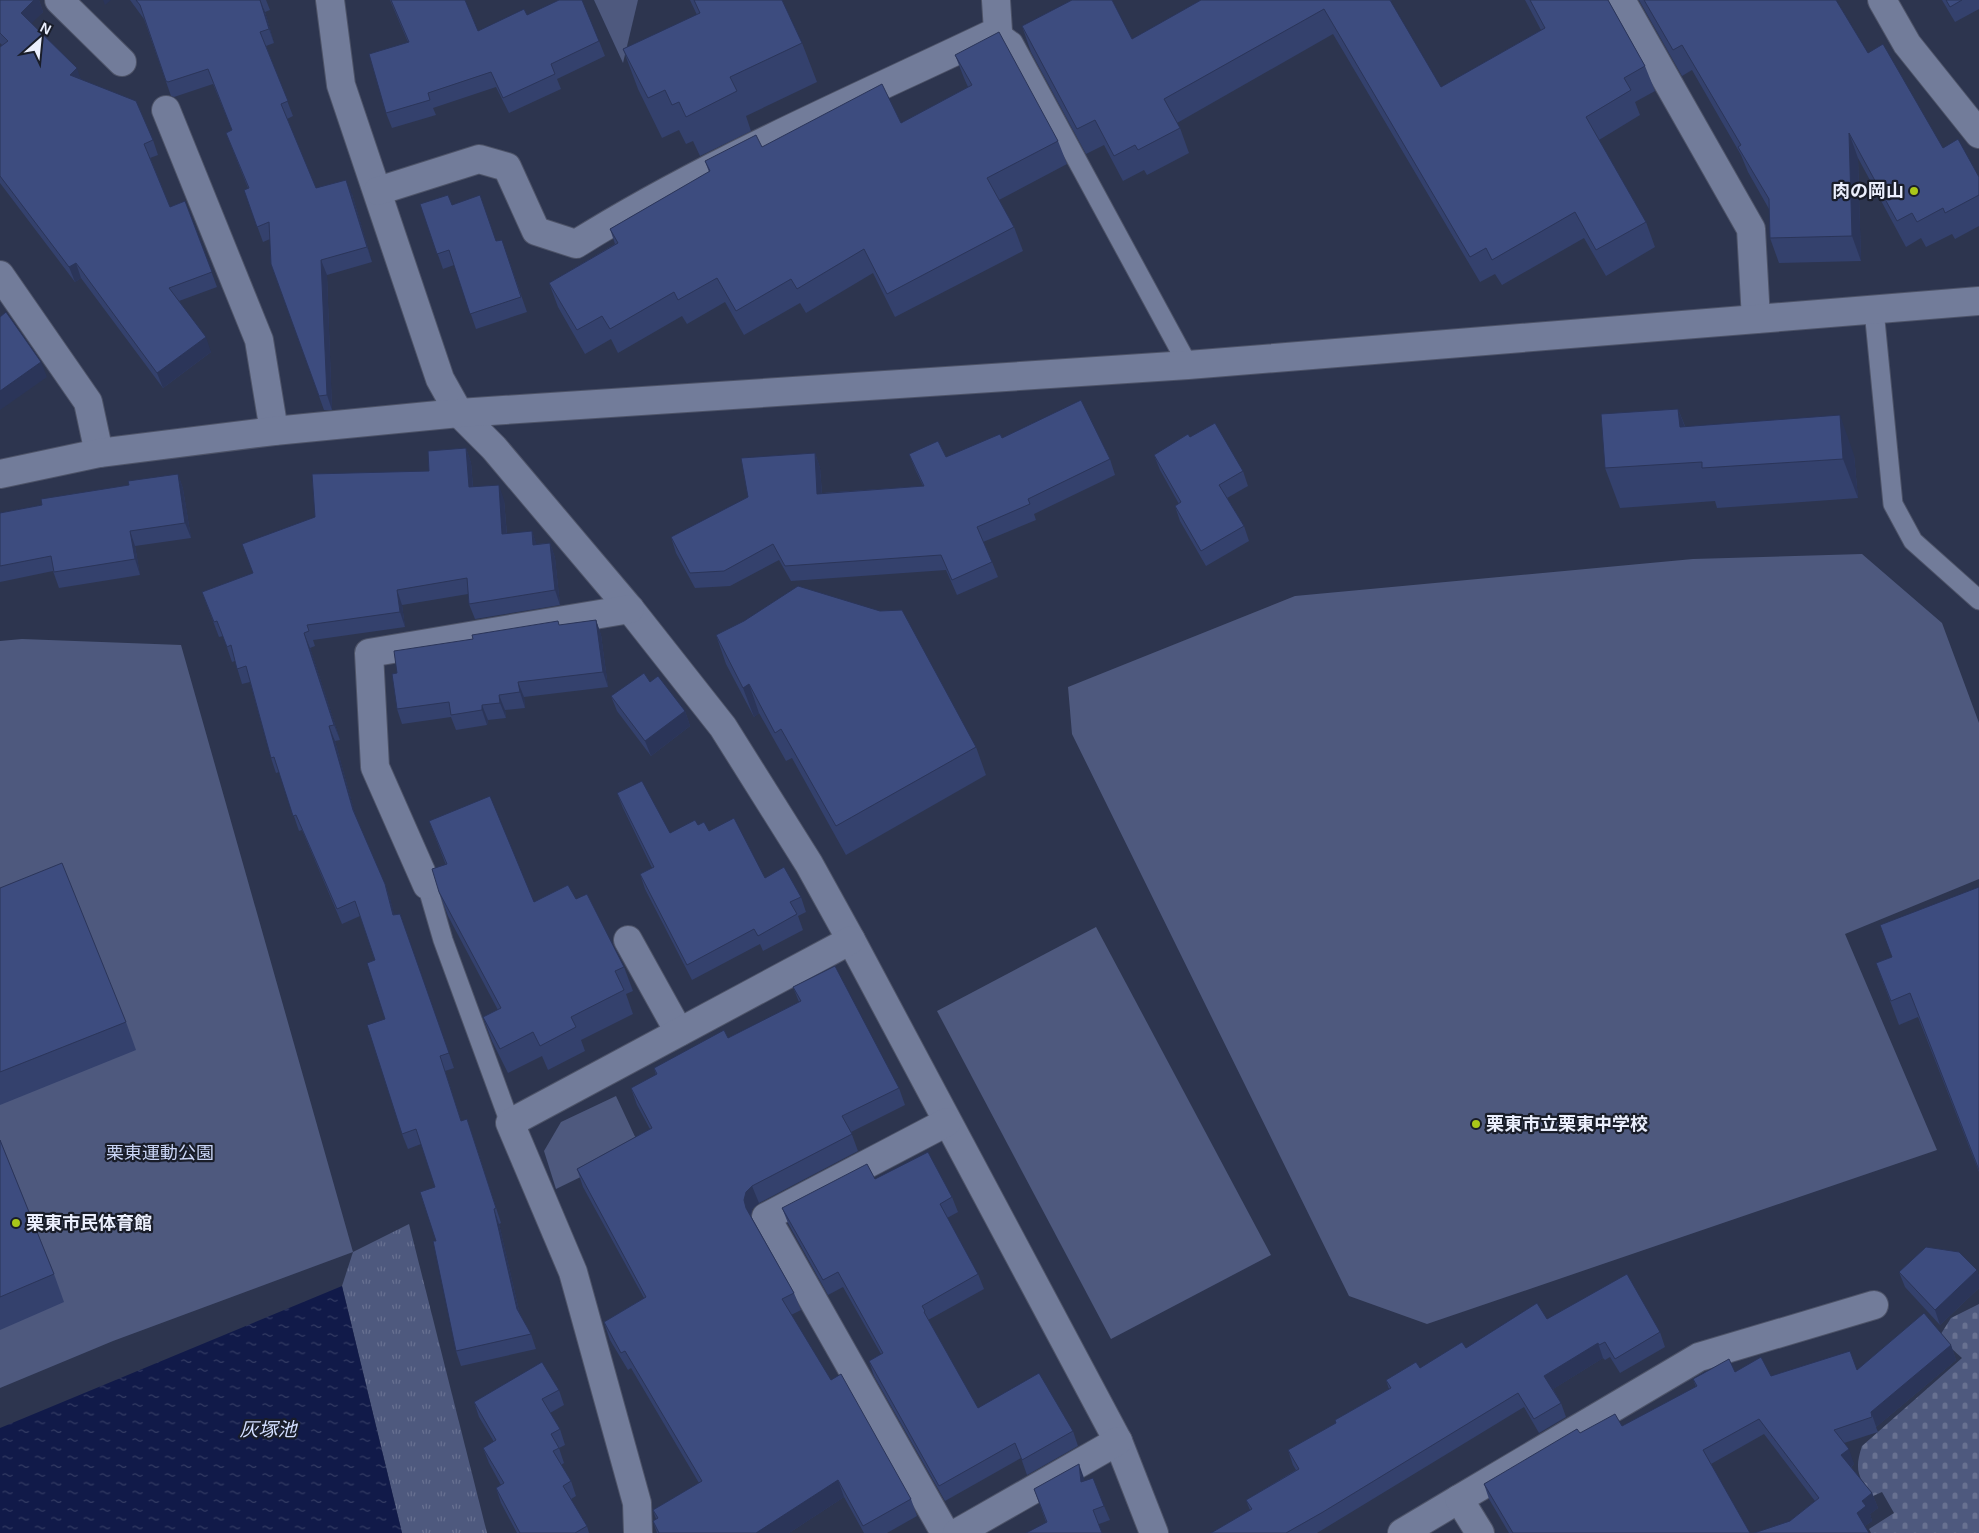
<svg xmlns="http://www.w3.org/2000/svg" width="1979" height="1533" viewBox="0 0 1979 1533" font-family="Arial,'Noto Sans JP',sans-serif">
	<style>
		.grass { fill: url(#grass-tufts) }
		.cemetery { fill: url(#cemetery-stones) }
		.park { fill: #4e597e }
		.water { fill: url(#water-ripples) }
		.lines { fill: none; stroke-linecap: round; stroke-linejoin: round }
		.lane-casing { stroke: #4d5368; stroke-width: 21 }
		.street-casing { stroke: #4d5368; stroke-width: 30 }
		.secondary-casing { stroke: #4d5368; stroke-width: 30 }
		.lane { stroke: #727c9a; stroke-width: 19 }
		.street { stroke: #727c9a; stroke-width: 28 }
		.secondary { stroke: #727c9a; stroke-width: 28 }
		.wall { fill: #34416d }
		.shaded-wall { fill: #2b3559 }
		.building { fill: #3d4c7f; stroke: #2b3559 }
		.poi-dot { fill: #aac719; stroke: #191d29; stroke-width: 2 }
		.labels { text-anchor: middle; stroke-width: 4.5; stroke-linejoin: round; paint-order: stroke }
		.poi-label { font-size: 18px; font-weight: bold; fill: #ebeffd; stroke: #191d29; text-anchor: start }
		.park-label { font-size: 18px; fill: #cad5f6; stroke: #191d29 }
		.water-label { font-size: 19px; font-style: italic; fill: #d2deff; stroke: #191d29 }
	</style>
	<defs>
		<pattern id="grass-tufts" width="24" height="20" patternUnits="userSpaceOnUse" patternTransform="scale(1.25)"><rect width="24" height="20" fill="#4e597e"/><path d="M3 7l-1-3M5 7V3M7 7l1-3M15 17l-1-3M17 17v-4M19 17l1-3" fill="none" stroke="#687191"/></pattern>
		<pattern id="cemetery-stones" width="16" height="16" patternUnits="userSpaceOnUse" patternTransform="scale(1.25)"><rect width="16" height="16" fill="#4e597e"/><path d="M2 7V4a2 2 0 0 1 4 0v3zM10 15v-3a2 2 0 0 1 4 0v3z" fill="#687191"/></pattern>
		<pattern id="water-ripples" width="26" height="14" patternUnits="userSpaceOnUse" patternTransform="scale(1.25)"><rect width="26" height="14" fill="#111a49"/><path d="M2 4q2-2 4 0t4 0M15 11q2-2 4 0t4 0" fill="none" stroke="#343c64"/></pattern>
	</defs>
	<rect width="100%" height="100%" fill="#2d354f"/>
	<path class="grass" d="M409,1224L487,1533H402L342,1286L353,1252Z"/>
	<path class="cemetery" d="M1979,1304V1533H1871L1869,1529L1894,1513L1882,1492L1873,1496C1858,1478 1854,1470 1862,1446L1962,1358L1939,1337L1951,1318Z"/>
	<g class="park">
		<path d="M594,0H638L623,63Z"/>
		<path d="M1862,554L1942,623L1979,723V879L1845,934L1937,1150L1427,1324L1349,1296L1072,734L1068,687L1295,596L1693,559Z"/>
		<path d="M22,639L181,645L353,1252L113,1341L0,1388V641Z"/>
		<path d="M1096,927L1271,1255L1111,1339L937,1011Z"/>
		<path d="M616,1096L645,1158L634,1151L556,1189L544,1151L561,1122Z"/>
	</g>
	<path class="water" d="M342,1286L402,1533H0V1428Z"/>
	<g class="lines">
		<defs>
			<g id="lane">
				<path d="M998,31L1013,42L1188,365"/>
				<path d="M1874,310L1893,504L1913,541L1979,600"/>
				<path d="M427,885L443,940L510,1123"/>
			</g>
			<g id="street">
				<path d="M59,0L122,62"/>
				<path d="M330,0L341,85L440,379L459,413L494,448L630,609L723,727L809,864L851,940L1118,1441L1154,1533"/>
				<path d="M1621,0L1751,229L1756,319"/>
				<path d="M1882,0L1907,44L1979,134"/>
				<path d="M166,110L259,340L274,431"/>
				<path d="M378,191L479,159L507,167L536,231L576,244C709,161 856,99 998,31L996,0"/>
				<path d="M0,275L88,402L99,453"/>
				<path d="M427,885L375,767L369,653L630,609"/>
				<path d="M628,940L679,1032"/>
				<path d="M638,1533L637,1503L573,1272L510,1123L851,940"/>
				<path d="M945,1533L766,1217L947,1122"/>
				<path d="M957,1533L1118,1441"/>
				<path d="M1402,1533L1459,1499"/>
				<path d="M1480,1533L1459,1499L1699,1357L1874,1305"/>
			</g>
			<path id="secondary" d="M0,474L99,453L274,431L459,413L1188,365L1979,301"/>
		</defs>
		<use href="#lane" class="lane-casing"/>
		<use href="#street" class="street-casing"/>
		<use href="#secondary" class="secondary-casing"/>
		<use href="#lane" class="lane"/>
		<use href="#street" class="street"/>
		<use href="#secondary" class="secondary"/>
	</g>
	<g class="wall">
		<path d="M0,0H39L43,12L31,23L81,79L153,140L158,155L150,158L170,207L185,201L217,287L179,301L211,352L163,388L81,278L75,282L0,183V47L2,45L0,43Z"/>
		<path d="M130,0H266L270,10L265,12L274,43L266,46L293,116L287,119L316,188L352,194L372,262L327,275L332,410H324L271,264L270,239L263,242L249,204L248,188L226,133L232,130L213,84L174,97L171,96L144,19Z"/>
		<path d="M390,0H465L478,31L527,15L599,41L605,56L557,79L561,89L509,113L496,87L433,108L436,115L392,128L386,113L408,42Z"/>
		<path d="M690,0H782L802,43L817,82L746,116L751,131L700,156L693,141L686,144L679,130L662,138L638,89L623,49L697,15Z"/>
		<path d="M1072,0H1112L1132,39L1201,0H1392L1390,1L1441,87L1541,30L1525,0H1608L1645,66L1655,91L1635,102L1640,115L1599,140L1646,222L1655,247L1606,276L1584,238L1502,285L1495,274L1480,282L1333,34L1177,123L1180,128L1189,153L1147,175L1144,170L1123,181L1104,145L1086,154L1031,52L1022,26Z"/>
		<path d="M1639,0H1836L1868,53L1943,148L1979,177V226L1955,239L1952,234L1926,247L1921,238L1906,247L1858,158L1861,261L1779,263L1770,238L1769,209L1748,172L1741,155L1692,70L1682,76Z"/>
		<path d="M1942,0H1979V9L1955,22Z"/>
		<path d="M955,55L1058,141L1067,164L999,200L1014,227L1023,251L895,317L873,273L806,313L800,303L744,335L725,302L687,324L682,316L618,353L611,339L585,354L558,307L549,283L615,244L610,229L709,172L705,161L762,147L901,123L968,87L964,78Z"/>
		<path d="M420,204L452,205L496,241L507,255L527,312L476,329L454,265L443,269Z"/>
		<path d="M1678,409L1685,426L1854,455L1858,498L1717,508L1715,501L1620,508L1605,468Z"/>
		<path d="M1190,437L1243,471L1248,486L1227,498L1244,526L1249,541L1206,566L1180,521L1175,506L1179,504L1160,470L1154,455Z"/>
		<path d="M1002,438L1110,459L1115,475L1034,514L1036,520L983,542L992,562L998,577L957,595L946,570L791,581L779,560L730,586L695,588L676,553L671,537L748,497L815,453L820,468L822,493L923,486L915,469L909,454L946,457Z"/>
		<path d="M466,448L471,463L473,487L504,500L507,534L532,531L536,544L550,543L555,558L560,605L475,619L469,604L468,594L402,605L405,627L313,640L315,646L310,648L340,740L335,741L356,818L385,884L390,899L394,915L400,914L454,1068L445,1071L461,1121L467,1119L472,1134L501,1223L499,1224L520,1315L531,1334L536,1349L461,1366L456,1351L436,1241L435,1187L421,1144L408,1149L402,1134L385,1019L375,960L360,916L342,924L302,830L299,831L279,772L276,773L271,758L250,682L242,684L235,661L232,662L223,636L219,637L202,592L253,573L315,517L429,471Z"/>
		<path d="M178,474L183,489L191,538L135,546L140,575L59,588L53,571L0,582V513L42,505L129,485Z"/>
		<path d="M880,611L976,747L986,775L846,855L792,758L786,761L759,713L754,717L726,664L716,635Z"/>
		<path d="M596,620L601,635L608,687L524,697L525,708L505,710L506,718L488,720L487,725L456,730L451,717L402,724L397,709V673L473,639L560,625Z"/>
		<path d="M650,682L685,711L690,726L651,756L617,711L611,696Z"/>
		<path d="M617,793L670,833L698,825L709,831L765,878L801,897L806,912L798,916L803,930L763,951L760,944L692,980L645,889L640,874L652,868L623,808Z"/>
		<path d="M429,821L534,902L576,899L624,967L633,991L626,994L633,1014L581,1040L585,1051L548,1070L542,1056L508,1073L492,1041L483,1017L498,1010L448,916L439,892L446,865Z"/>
		<path d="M1979,887V1172L1918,1017L1899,1025L1876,963L1892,957Z"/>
		<path d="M0,888L126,1022L136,1050L0,1105Z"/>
		<path d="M793,987L899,1088L905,1105L851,1132L858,1151L759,1203L752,1209L751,1216L794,1293L801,1310L791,1315L831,1380L911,1499L917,1516L887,1533H864L844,1497L789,1533H657L653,1521L656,1519L653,1510L699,1483L631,1368L628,1370L610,1340L604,1322L644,1298L583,1187L577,1169L650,1129L637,1105L631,1088L656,1075L654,1068L728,1038L799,1002Z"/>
		<path d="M0,1140L54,1274L64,1302L0,1330Z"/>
		<path d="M875,1179L952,1197L958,1212L947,1218L978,1274L984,1289L928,1320L978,1408L1073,1431L1078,1446L1027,1475L1021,1458L945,1501L874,1376L869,1361L881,1354L843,1287L828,1295L788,1223L782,1208Z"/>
		<path d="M1977,1270L1979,1277V1288L1940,1325L1905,1287L1899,1272Z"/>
		<path d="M1547,1319L1660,1332L1665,1347L1620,1373L1610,1357L1605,1360L1603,1358L1553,1389L1561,1403L1566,1417L1539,1433L1524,1407L1317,1533H1211L1250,1510L1246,1500L1296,1470L1293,1465L1288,1450L1336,1423L1335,1420L1389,1389L1386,1380L1420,1368L1466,1348Z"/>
		<path d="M1951,1345L1956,1360L1876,1427L1878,1432L1844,1443L1854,1464L1851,1467L1872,1493L1878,1508L1870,1514L1872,1521L1865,1526L1790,1521L1815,1501L1764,1434L1711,1464L1750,1533H1509L1489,1499L1484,1484L1580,1433L1622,1426L1696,1387L1693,1379L1735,1372L1771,1376L1857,1370Z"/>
		<path d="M559,1390L564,1405L550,1413L560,1429L565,1445L559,1448L564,1463L561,1465L571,1481L576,1496L571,1499L587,1526L589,1533H517L501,1503L496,1488L501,1485L489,1463L483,1448L494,1442L479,1417L474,1402Z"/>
		<path d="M1084,1478V1481L1104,1506L1110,1520L1099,1524L1046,1522L1034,1489Z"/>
	</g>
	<g class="shaded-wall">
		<path d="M34,0H39L43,12L27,28L21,13Z"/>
		<path d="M103,0H111L105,5Z"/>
		<path d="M260,0L265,12L274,43L269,29Z"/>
		<path d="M77,68L82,83L70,75Z"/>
		<path d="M1849,133L1858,158L1861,261L1852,236Z"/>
		<path d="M346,180L352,194L372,262L367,247Z"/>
		<path d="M321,260L327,275L332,410L327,395Z"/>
		<path d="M76,263L81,278L75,282L69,267Z"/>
		<path d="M206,337L211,352L163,388L157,373Z"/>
		<path d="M41,362L47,377L0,410V391Z"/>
		<path d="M1678,409L1693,448L1680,427Z"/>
		<path d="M1840,415L1854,455L1858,498L1843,459Z"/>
		<path d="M466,448L471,463L474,502L469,487Z"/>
		<path d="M815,453L820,468L823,509L817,494Z"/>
		<path d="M178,474L183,489L191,538L185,523Z"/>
		<path d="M499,485L504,500L508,549L502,534Z"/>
		<path d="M130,531L135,546L140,575L135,559Z"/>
		<path d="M532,531L537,546L533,545Z"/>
		<path d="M550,543L555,558L560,605L555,590Z"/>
		<path d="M397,590L402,605L405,627L400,612Z"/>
		<path d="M596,620L601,635L608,687L603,672Z"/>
		<path d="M304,633L310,648L340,740L334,725Z"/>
		<path d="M518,682L524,697L525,708L520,692Z"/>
		<path d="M749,684L759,713L754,717L743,688Z"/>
		<path d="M499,695L505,710L506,718L500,703Z"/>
		<path d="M482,705L488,720L487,725L482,710Z"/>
		<path d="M685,711L690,726L651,756L645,741Z"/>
		<path d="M329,726L335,741L358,825L353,810Z"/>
		<path d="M385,884L390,899L399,930L393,915Z"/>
		<path d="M752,1186L759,1203L752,1209L750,1217L746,1208L744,1200L746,1192Z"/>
		<path d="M494,1209L499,1224L522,1324L517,1309Z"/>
		<path d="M1977,1270L1979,1277V1288L1940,1325L1935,1310Z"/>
		<path d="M1598,1343L1603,1358L1550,1391L1544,1376Z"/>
		<path d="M1951,1345L1956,1360L1876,1427L1878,1432L1871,1412Z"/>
		<path d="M1849,1449L1854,1464L1847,1470L1841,1455Z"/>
		<path d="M1079,1464L1084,1478L1086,1497L1081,1482Z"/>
		<path d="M838,1480L844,1497L789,1533H756Z"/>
		<path d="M1872,1493L1878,1508L1870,1514L1872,1521L1862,1528L1857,1513L1862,1501Z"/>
	</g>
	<g class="building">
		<path d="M0,0H34L21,13L77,68L70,75L136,101L153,140L144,144L170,207L185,201L212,272L169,288L206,337L157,373L76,263L69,267L0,176V47L8,41L0,33Z"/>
		<path d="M136,0H260L269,29L260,32L288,101L281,104L316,188L346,180L367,247L321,260L327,395L319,396L271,264L269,222L257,227L244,190L249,188L226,133L232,130L208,69L168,82L166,81L140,5Z"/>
		<path d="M391,0H465L478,31L524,9L527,15L559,0H582L599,41L551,64L555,74L503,98L491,72L428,93L430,100L386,113L369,54L409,42Z"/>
		<path d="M694,0H782L802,43L730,77L737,91L686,117L679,102L672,105L665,90L648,98L623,49L700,13Z"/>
		<path d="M1072,0H1112L1132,39L1201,0H1390L1441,87L1545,28L1530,0H1608L1645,66L1624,78L1631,90L1586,117L1646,222L1596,250L1575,212L1492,260L1486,248L1470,257L1324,9L1164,99L1180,128L1138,150L1135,145L1114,156L1095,120L1077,129L1022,26Z"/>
		<path d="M1644,0H1836L1868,53L1883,44L1943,148L1958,139L1979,177V195L1945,213L1943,208L1917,222L1912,213L1897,221L1849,133L1852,236L1770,238L1769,199L1738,147L1741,145L1682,45L1673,50Z"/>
		<path d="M1946,0H1962L1950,7Z"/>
		<path d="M999,32L1058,141L987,178L1014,227L887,294L864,249L797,289L791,279L736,311L717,278L678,300L674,292L610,329L602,316L577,330L549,283L618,243L610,229L710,171L705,161L756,135L762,147L882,84L901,123L972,85L955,55Z"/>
		<path d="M448,195L452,205L480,195L496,241L502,240L521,297L470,314L449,250L437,254L420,204Z"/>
		<path d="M6,312L41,362L0,391V317Z"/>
		<path d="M1081,400L1110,459L1028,499L1030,504L977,527L992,562L952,580L941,555L785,566L773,544L724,571L690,573L671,537L748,497L741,458L815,453L817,494L924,486L909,454L938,441L946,457L1000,434L1002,438Z"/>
		<path d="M1678,409L1680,427L1840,415L1843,459L1702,468V462L1605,468L1601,414Z"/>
		<path d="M1215,423L1243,471L1219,485L1244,526L1201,551L1175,506L1181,502L1154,455L1188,434L1190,437Z"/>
		<path d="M466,448L469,487L499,485L502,534L532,531L533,545L550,543L555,590L469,604L467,578L397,590L400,612L307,625L309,631L304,633L334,725L329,726L353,810L385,884L393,915L400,914L449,1053L440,1056L461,1121L467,1119L496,1208L494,1209L517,1309L531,1334L456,1351L433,1241H436L420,1192L435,1187L416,1129L402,1134L367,1025L385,1019L367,963L375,960L355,901L337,909L296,815L293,816L274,757L271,758L246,666L237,669L231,645L227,647L217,621L214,622L202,592L253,573L242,544L315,517L312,474L429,471L428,451Z"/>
		<path d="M178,474L185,523L130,531L135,559L54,572L51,556L0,566V513L42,505L41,499L129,485L128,481Z"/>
		<path d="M798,586L880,611L902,610L976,747L836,826L781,729L775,733L749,684L743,688L716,635L744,621Z"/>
		<path d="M596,620L603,672L518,682L520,692L499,695L500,703L482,705V710L451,715L449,702L397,709L392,674L397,673L394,651L473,639L472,635L558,621L559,625Z"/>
		<path d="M644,673L650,682L658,676L685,711L645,741L611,696Z"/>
		<path d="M642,781L670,833L695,820L698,825L704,822L709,831L734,818L765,878L784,867L801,897L790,902L797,914L758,936L754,929L687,965L640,874L654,867L617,793Z"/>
		<path d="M490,796L534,902L568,885L576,899L587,894L624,967L615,971L624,990L571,1017L576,1027L540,1046L533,1032L500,1049L483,1017L501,1008L439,892L432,869L447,864L429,821Z"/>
		<path d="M62,863L126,1022L0,1072V888Z"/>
		<path d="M1979,887V1170L1910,993L1891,1001L1876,963L1892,957L1880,925Z"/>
		<path d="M835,966L899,1088L842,1116L852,1134L752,1186L746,1192L744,1200L746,1208L794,1293L782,1299L831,1380L841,1374L911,1499L863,1526L838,1480L756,1533H659L653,1521L658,1518L653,1510L702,1481L625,1351L621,1353L604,1322L646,1297L577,1169L652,1128L631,1088L657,1074L654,1068L724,1030L728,1038L801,1001L793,987Z"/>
		<path d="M0,1140L54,1274L0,1297Z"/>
		<path d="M928,1152L952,1197L940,1204L978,1274L922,1306L925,1311L924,1312L978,1408L1039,1373L1073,1431L1022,1460L1015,1443L939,1486L869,1361L883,1353L838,1272L823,1280L782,1208L867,1164L875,1179Z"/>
		<path d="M1926,1247L1959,1252L1977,1270L1935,1310L1899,1272Z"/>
		<path d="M1627,1274L1660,1332L1615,1359L1605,1342L1599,1345L1598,1343L1544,1376L1561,1403L1534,1419L1518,1393L1323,1512L1286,1533H1211L1252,1509L1246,1500L1299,1469L1288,1450L1336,1423L1335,1420L1391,1388L1386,1380L1416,1362L1420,1368L1462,1342L1466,1348L1537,1303L1547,1319Z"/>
		<path d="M1924,1313L1951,1345L1871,1412L1872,1417L1834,1430L1849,1449L1841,1455L1872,1493L1862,1501L1866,1506L1857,1513L1869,1533H1754L1790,1521L1819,1498L1759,1419L1703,1450L1750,1533H1513L1484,1484L1577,1429L1580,1433L1615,1414L1622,1426L1697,1386L1693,1379L1729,1359L1735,1372L1761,1357L1771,1376L1850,1351L1857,1370Z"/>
		<path d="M542,1362L559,1390L542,1399L560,1429L551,1434L559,1448L553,1451L571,1481L563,1486L587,1526L575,1533H520L496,1488L504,1483L483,1448L496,1440L474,1402Z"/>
		<path d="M1079,1464L1081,1482L1093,1478L1104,1506L1093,1510L1102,1533H1026L1047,1522L1034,1489Z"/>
	</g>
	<g class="poi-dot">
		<circle cx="1914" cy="191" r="5"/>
		<circle cx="1476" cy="1124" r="5"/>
		<circle cx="16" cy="1223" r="5"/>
	</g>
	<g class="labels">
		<g class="poi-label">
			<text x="1904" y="197" text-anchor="end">肉の岡山</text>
			<text x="1486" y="1130">栗東市立栗東中学校</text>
			<text x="26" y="1229">栗東市民体育館</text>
		</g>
		<g class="park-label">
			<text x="160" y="1159">栗東運動公園</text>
		</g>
		<g class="water-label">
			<text x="268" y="1436">灰塚池</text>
		</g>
	</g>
	<g transform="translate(40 40) rotate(27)" stroke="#191d29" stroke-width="4" paint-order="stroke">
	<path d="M0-4L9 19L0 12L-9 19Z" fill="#ebeffd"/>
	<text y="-8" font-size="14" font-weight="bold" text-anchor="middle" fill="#ebeffd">N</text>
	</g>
</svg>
